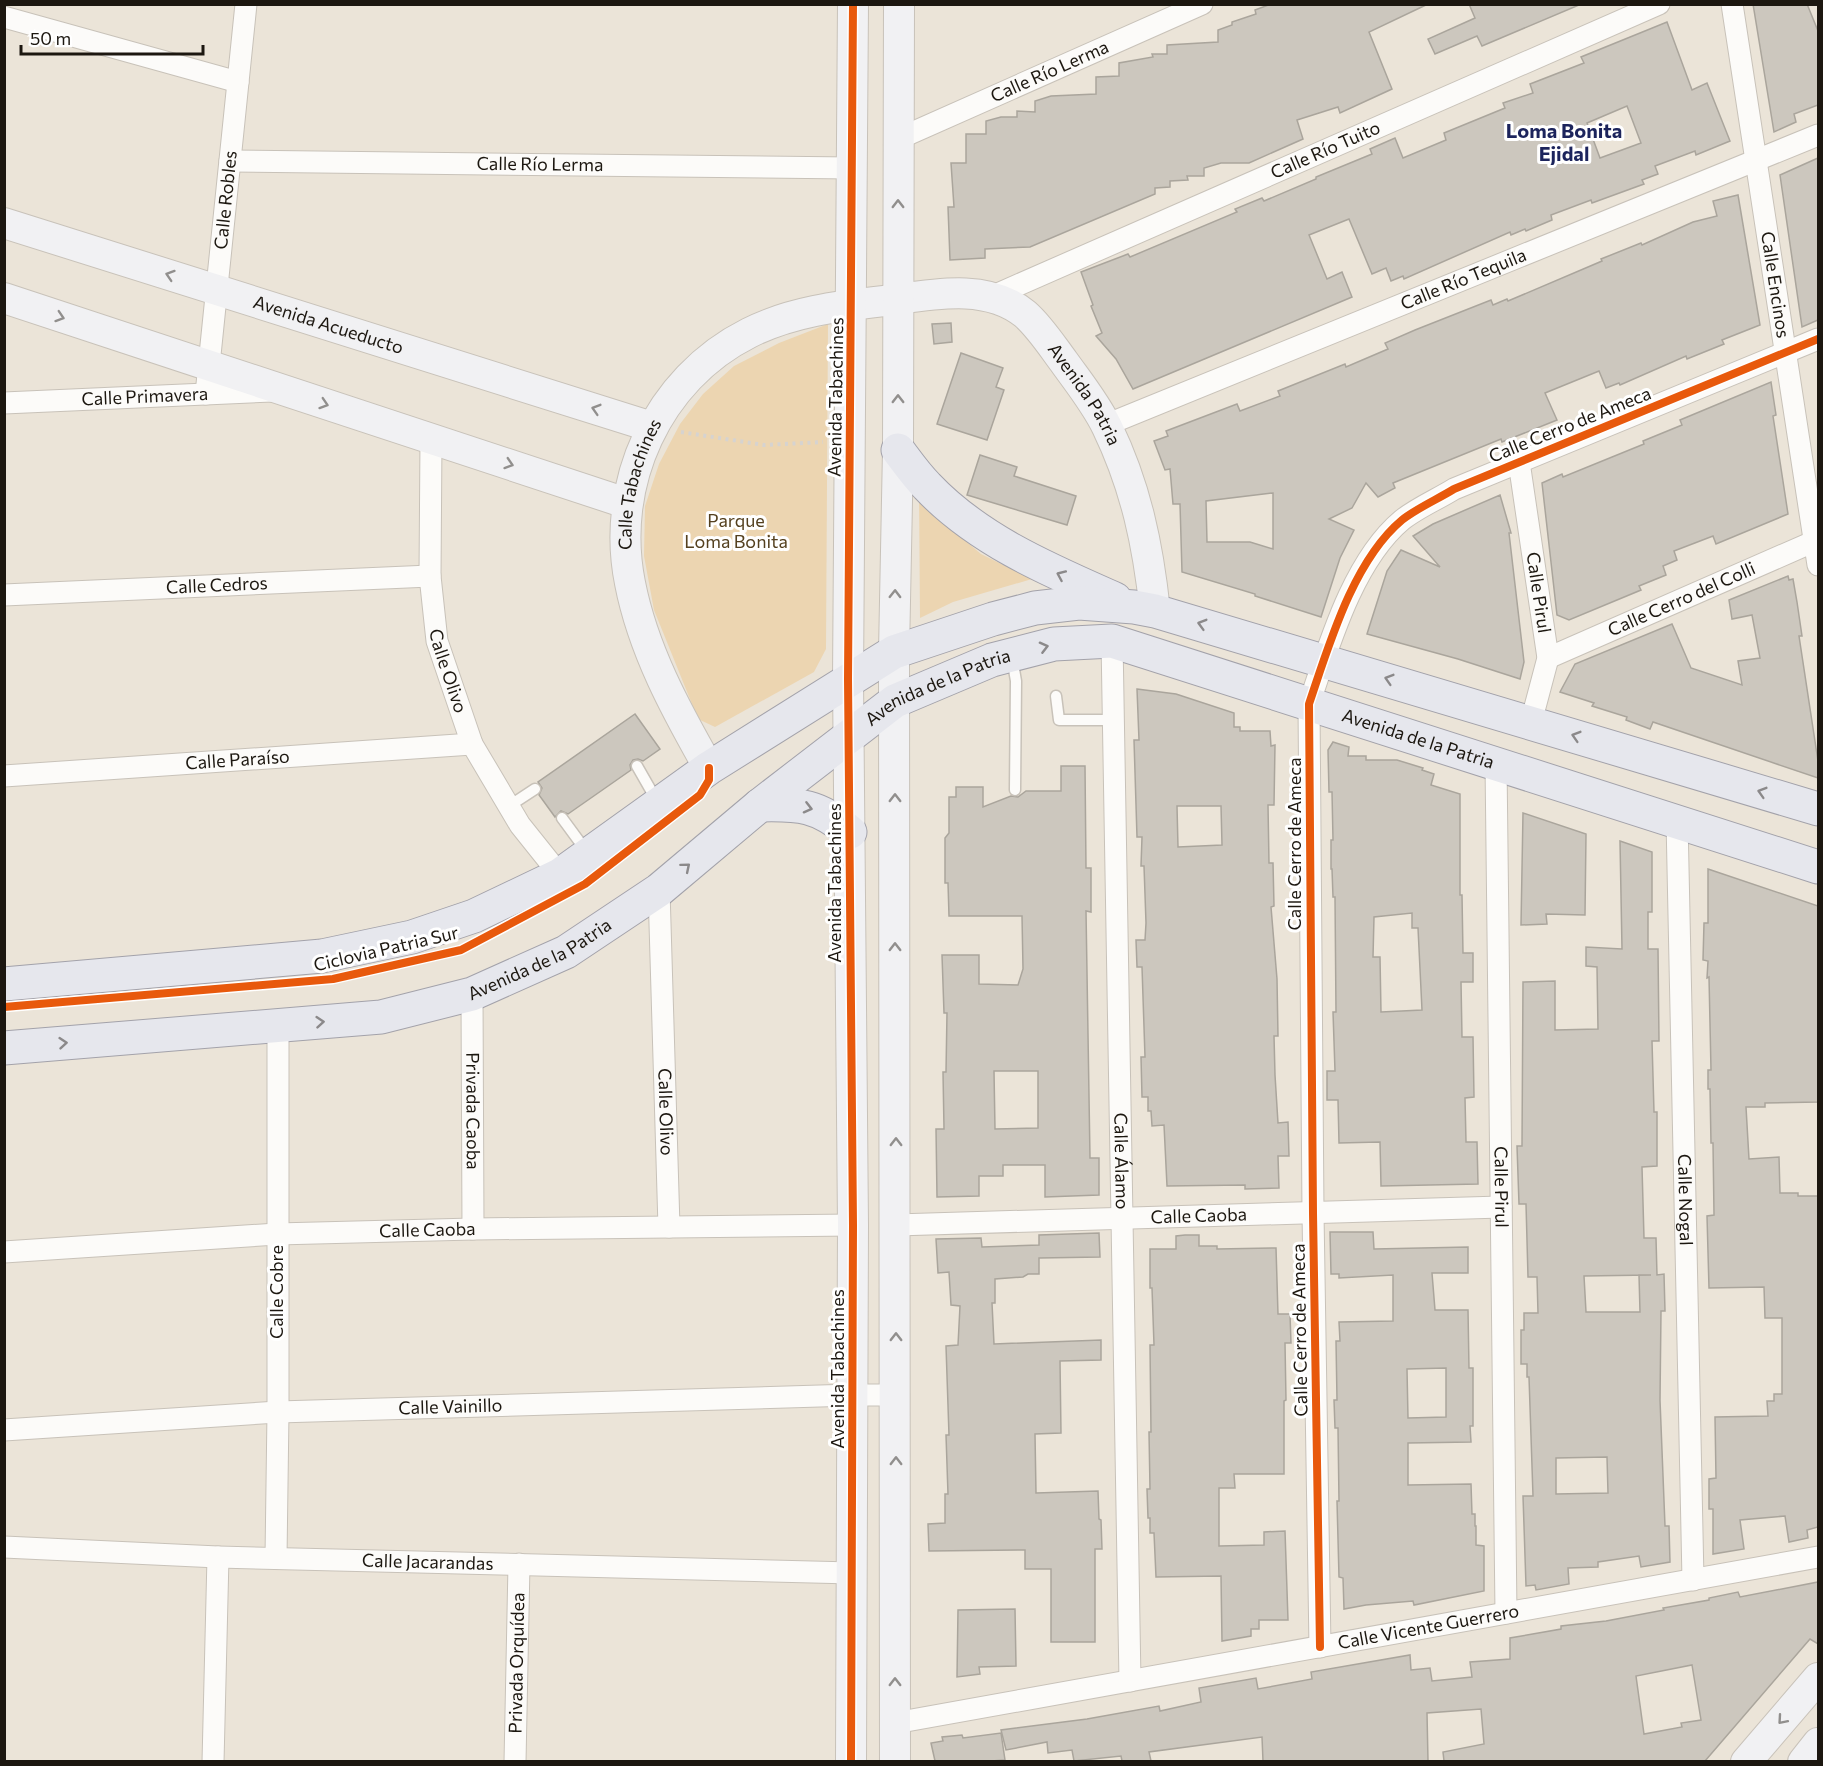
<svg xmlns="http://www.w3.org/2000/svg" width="1823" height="1766" viewBox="0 0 1823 1766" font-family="Commissioner,sans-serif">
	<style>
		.green { fill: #ecd5b1 }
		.building { fill: #ccc7be; stroke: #aaa59c; stroke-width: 1.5; fill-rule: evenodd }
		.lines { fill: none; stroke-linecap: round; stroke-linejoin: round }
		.lane-casing { stroke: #c8c2b9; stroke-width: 13 }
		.street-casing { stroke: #c8c2b9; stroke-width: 23 }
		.secondary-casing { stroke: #c8c2b9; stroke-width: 32 }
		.primary-casing { stroke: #a3a2aa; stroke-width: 35 }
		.path { stroke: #d6d3d0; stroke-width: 4; stroke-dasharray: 3 4.5; stroke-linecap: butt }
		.lane { stroke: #fcfbf9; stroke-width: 10 }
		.street { stroke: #fcfbf9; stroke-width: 21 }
		.secondary { stroke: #f1f1f3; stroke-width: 30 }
		.primary { stroke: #e6e7ed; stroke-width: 33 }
		.cycleway-casing { stroke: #fff; stroke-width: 11 }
		.cycleway { stroke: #e8590c; stroke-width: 8 }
		.oneway { stroke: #918f8d }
		.oneway2 { stroke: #8b898a }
		.labels { text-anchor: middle; stroke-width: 6; stroke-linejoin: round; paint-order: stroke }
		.street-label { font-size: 18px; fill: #1c1710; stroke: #fff }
		.park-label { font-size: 18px; fill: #54401f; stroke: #fff }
		.neighbourhood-label { font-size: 20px; font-weight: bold; fill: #1c245c; stroke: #fff }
	</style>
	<rect width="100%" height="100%" fill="#ebe4d8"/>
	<g class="green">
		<path d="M828,324L826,649L814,672L715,727L698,719L654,610L644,556L645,506L659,464L680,424L703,394L734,366L779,343Z"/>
		<path d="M919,491L942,521L981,554L1032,579L953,602L920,618Z"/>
	</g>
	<g class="building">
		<path d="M1271,4H1428L1369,32L1392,89L1340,113L1338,107L1297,120L1303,139L1249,163H1221L1204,168V176H1187L1188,180L1170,181V187L1155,188V194L1030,247L985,249V258L950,260L948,207H954L951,163H966V134H986V121L1001,117H1017V111L1035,112V101L1051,96L1096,94V77L1119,76V63L1153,57L1152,54H1167V45L1218,42V30L1232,25V22L1256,14L1255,10Z"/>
		<path d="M1469,4H1579V5L1482,46L1477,36L1435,54L1428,39L1475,18Z"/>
		<path d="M1753,4H1807L1818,31V105L1794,114L1796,122L1774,132Z"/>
		<path d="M1667,22L1692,90L1707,83L1730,141L1696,155L1695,151L1655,166L1658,174L1642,180L1644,184L1592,203L1591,200L1551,215L1552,220L1526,231L1525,229L1511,235L1510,232L1404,279L1403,276L1391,281L1386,268L1372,274L1349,219L1309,235L1327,279L1342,272L1352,297L1133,389L1116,359L1096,336L1102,333L1091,306L1093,305L1081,272L1128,254L1130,257L1237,212L1235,209L1262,198L1264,201L1316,179V177L1372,154L1370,149L1395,138L1403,158L1446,140L1444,133L1505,108L1503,103L1533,93L1530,84L1584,63L1581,57ZM1627,106L1641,143L1600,158L1587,123Z"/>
		<path d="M1818,158V320L1802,327L1780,175Z"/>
		<path d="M1738,195L1760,325L1722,340L1724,344L1687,359L1686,356L1620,385L1619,383L1606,388L1599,371L1545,393L1557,420L1502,442L1501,439L1393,483L1395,488L1378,497L1366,483L1352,508L1329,519L1354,530L1340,558L1321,617L1255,596V594L1182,572L1180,504H1173L1170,469L1165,470L1154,441L1168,436L1166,431L1237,404L1240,411L1280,396L1278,391L1345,364L1346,367L1388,349L1385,343L1415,330L1491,300L1493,305L1507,299L1508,301L1602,261L1601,259L1641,243L1642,245L1693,222L1717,216L1713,201ZM1273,493V549L1250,542H1207L1206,501Z"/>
		<path d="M951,323L952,342L934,344L932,324Z"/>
		<path d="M961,353L1003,368L996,387L1004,390L987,440L937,424Z"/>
		<path d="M1771,382L1776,415L1773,416L1788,514L1716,544L1713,536L1674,551L1677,560L1663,566L1666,575L1639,586L1641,590L1569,620L1557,615L1542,483L1562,474L1563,477L1644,444L1643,441L1682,425L1680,420Z"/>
		<path d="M980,455L1017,467L1014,476L1076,496L1067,525L967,495Z"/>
		<path d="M1500,495L1511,533H1509L1524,662L1520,679L1458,659L1367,634L1387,571L1401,550L1440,567L1413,536L1433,524Z"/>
		<path d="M1788,576L1789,580L1793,579L1797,602L1802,636H1799L1818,761V778L1653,722L1650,729L1626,720L1627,717L1592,706L1594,703L1560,692L1575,664L1672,624L1691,668L1742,685L1738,661L1760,658L1752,615L1732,619L1729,600Z"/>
		<path d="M1137,689L1176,694L1234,713V727H1240V731H1270L1271,746L1275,745L1274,805H1268L1269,863H1273L1274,906L1271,907L1277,979L1278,1036H1274L1275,1075L1278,1123L1288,1122L1289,1156H1278L1279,1188L1245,1189V1185L1167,1186L1164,1125L1152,1126L1151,1111H1148V1097H1142L1141,1057H1145L1142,967H1137L1136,940H1145L1146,923L1144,866H1141L1142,837H1137L1134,740H1139ZM1177,806H1221L1222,845L1178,847Z"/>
		<path d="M635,714L660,749L643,761L638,759L633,760L630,765L631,770L568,814L561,811L555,817L539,795L542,788L538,782Z"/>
		<path d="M1333,742L1349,747L1348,756H1366V760H1397L1423,768L1422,770L1434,774L1431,785L1460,794V895H1462L1463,953H1473V982H1461L1462,1037H1473L1474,1097L1465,1098L1466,1142H1477L1478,1184L1381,1186L1380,1142L1339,1143L1338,1100H1327V1071H1335L1333,1012H1336L1335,897H1333L1332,869H1331V840H1333L1332,792H1329L1328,750ZM1412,913V928H1418L1422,1010L1381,1012L1380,957H1373L1374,917Z"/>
		<path d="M1061,766H1085L1086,868H1091V912L1086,911L1090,1158H1099V1195L1045,1197V1165H1003V1176H979V1196L937,1197L936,1129H944L943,1072H946L947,1013H944L942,955H979V984L1018,985L1023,969L1022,916H949L948,883H945V838L949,833V797H956V787H983V807L1011,796L1018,797L1026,791H1061ZM994,1071H1038V1128L995,1129Z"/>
		<path d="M1523,813L1586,834L1585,915L1546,914L1547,924L1521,925Z"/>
		<path d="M1620,841L1652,852V912H1648V949H1658L1659,1041H1652L1654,1112H1657V1166L1642,1167L1644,1238H1656L1657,1275L1664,1274L1665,1311H1661L1660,1400L1665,1526H1669L1670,1562L1641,1567L1639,1556L1598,1562V1567L1568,1568L1569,1584L1536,1590L1535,1585L1526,1586L1523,1496H1533L1529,1377H1527V1364H1521V1330H1524V1313H1538L1537,1277H1528L1526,1204H1519L1517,1146H1522L1523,982L1555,981V1030L1598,1029L1597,967L1586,966V947L1622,949ZM1639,1275L1640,1312H1586L1584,1276L1651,1275ZM1607,1457L1608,1493L1556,1494V1458Z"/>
		<path d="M1708,869L1818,906V1102L1765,1103V1107H1746L1749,1159L1779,1157L1780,1193H1798V1196H1818V1527L1807,1530L1808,1538L1789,1542L1785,1516L1740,1520L1744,1549L1713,1554V1509H1709V1479L1716,1478L1715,1417L1768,1416L1767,1401H1774V1394H1782V1318H1765L1764,1287L1709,1288L1707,1216L1714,1215L1713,1143H1711L1710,1089H1708V1070H1711L1709,977L1707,978L1708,961L1703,960L1704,923H1708Z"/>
		<path d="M1330,1232H1373L1374,1249L1468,1247V1273H1432L1435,1310H1468L1469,1368H1473V1426H1470L1471,1442L1408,1443V1485L1471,1484L1472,1514H1475V1526H1476V1545L1484,1546V1591L1414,1605L1413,1601L1366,1605L1344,1609L1343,1578L1339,1577L1337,1501H1339L1338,1428H1335L1334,1400H1337L1336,1341H1340L1339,1322L1393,1321V1275L1339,1278V1274H1331ZM1446,1368V1417L1408,1418L1407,1369Z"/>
		<path d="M1099,1233L1100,1257L1039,1258V1274H1028L1023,1277L995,1279V1303H992L994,1344L1101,1340V1360L1060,1361L1061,1433L1035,1434L1036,1493L1098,1491L1099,1519L1101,1520L1102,1549H1095V1642H1051V1569H1025V1550L929,1551L928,1524L945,1523V1494H948L946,1435H949L946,1346L958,1345L960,1306L951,1305L949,1272L938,1273L936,1239L981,1238L982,1247L1039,1245V1235Z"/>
		<path d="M1185,1235H1199V1246H1217V1249L1276,1248L1278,1314H1290L1291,1343H1285L1286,1400L1284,1401V1474H1234L1235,1488H1219V1546L1264,1545V1532L1285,1531L1288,1620H1259V1629H1251V1636L1222,1641L1221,1576L1156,1577L1154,1533H1150V1518H1148L1147,1489H1150L1149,1432H1151L1150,1345H1154L1152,1288H1150V1249H1176V1236Z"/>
		<path d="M1818,1582V1644L1810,1639L1705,1761H1444L1443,1752L1484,1744L1481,1709L1427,1713L1428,1761H1263L1262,1737L1149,1752L1151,1761H1122L1121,1756L1074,1761L1072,1750L1048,1753L1047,1742L1006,1750L1001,1730L1087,1719L1159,1706L1160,1711L1201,1702L1199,1688L1256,1678L1258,1689L1312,1679L1311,1672L1410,1655L1411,1670L1430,1668L1432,1681L1472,1677L1470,1662L1510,1659V1638L1561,1629V1626L1606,1621L1664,1610L1663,1608L1709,1600V1598L1738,1592L1740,1597ZM1692,1665L1701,1720L1681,1723L1682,1727L1644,1734L1636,1676Z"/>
		<path d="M1015,1609L1016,1666L979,1667L980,1674L957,1677L958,1610Z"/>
		<path d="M1001,1733L1005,1760L991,1761H935L931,1743L943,1741L942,1737L962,1735L963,1738Z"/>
	</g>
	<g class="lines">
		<defs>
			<g id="lane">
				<path d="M1012,658L1016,681L1015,790"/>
				<path d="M1056,696L1059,720H1113"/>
				<path d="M637,766L657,801"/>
				<path d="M509,806L535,789"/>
				<path d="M562,818L587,852"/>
			</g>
			<g id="street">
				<path id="s1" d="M1732,4L1818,565"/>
				<path d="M4,17L238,82"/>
				<path id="s2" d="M898,139L1202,4"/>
				<path id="s3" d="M230,161L852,168"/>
				<path id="s4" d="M993,296L1659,4"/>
				<path id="s5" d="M206,394L246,4"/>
				<path id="s6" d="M4,403L272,391"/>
				<path id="s7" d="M1106,425L1818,135"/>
				<path id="s8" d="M431,439L430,576L437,641L472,744L520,825L560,875"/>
				<path id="s9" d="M1519,462L1548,658L1531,722"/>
				<path id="s10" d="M4,595L430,576"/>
				<path id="s11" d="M1112,641L1130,1681"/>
				<path id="s12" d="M1548,658L1815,541"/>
				<path id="s13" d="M1496,763L1506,1613"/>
				<path id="s14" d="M4,776L472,744"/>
				<path id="s15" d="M1677,820L1693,1580"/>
				<path id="s16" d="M659,890L669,1227"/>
				<path id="s17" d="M472,994L473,1229"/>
				<path id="s18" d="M896,1225L1501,1207"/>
				<path id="s19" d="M4,1252L277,1234L473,1229L853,1225"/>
				<path id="s20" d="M4,1430L278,1412L853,1395H895"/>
				<path id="s21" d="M4,1547L218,1557L852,1573"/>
				<path d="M276,1558L278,1412V1026"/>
				<path d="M1320,1647L1313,1213L1309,704C1329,645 1353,561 1402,520C1417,508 1438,499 1454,489L1818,339"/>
				<path id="s22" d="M895,1723L1818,1557"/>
				<path d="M213,1762L218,1557"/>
				<path id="s23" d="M515,1762L519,1564"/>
			</g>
			<g id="secondary">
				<path id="s24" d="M4,223L652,427"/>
				<path d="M4,298L626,503"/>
				<path id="s25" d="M709,768C676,710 643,650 630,583C610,484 657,379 749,333C790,312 838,306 884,301C930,295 986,282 1025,314C1040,327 1052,346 1064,362C1079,383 1096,404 1107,427C1136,487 1148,545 1155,611"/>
				<path d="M851,1762L853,1225L848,679L853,4"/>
				<path d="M895,1762L894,652L898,450L899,4"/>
				<path d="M1746,1762L1818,1678"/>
				<path d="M1803,1762L1818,1743"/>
			</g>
			<g id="primary">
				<path d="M898,450C907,462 916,475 927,486C978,540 1049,570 1115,599"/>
				<path d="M760,805C800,804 818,805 850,832"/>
				<path d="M4,984L322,956L412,937L474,916L560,875L709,768L894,652L993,619L1035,608L1079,603L1134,607L1155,611L1818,809"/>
				<path id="s26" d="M4,1048L381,1017L472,994L566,952L659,890L760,805L895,701L992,660L1054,644L1112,641L1818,867"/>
			</g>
		</defs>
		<use href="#lane" class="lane-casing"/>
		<use href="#street" class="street-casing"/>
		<use href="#secondary" class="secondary-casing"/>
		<use href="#primary" class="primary-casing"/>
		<path class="path" d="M681,432L764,445L823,442"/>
		<use href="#lane" class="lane"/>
		<use href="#street" class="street"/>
		<use href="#secondary" class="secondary"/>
		<use href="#primary" class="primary"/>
		<defs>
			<g id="cycleway">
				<path d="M4,1007L333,979L461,950L585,884L700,795L709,780V768"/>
				<path d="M1320,1647L1313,1213L1309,704C1329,645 1353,561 1402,520C1417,508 1438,499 1454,489L1818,339"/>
				<path d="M851,1762L853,1225L848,679L853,4"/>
			</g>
		</defs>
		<use href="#cycleway" class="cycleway-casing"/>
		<use href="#cycleway" class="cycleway"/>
	</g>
	<defs><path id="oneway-chevron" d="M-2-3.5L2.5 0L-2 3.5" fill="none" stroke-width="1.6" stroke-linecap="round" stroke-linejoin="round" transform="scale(1.5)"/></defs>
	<g class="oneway">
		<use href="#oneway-chevron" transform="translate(898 204) rotate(-90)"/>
		<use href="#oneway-chevron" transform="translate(170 275) rotate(-162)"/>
		<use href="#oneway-chevron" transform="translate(60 317) rotate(18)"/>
		<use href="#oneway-chevron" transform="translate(898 399) rotate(-90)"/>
		<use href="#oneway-chevron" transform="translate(324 404) rotate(18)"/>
		<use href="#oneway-chevron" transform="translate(596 409) rotate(-163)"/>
		<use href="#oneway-chevron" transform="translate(509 464) rotate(18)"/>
		<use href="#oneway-chevron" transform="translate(895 594) rotate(-89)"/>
		<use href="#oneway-chevron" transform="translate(895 798) rotate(-90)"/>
		<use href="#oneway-chevron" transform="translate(895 947) rotate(-90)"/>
		<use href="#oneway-chevron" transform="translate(896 1142) rotate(-90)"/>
		<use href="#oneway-chevron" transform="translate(896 1337) rotate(-90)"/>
		<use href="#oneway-chevron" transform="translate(896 1461) rotate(-90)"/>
		<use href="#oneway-chevron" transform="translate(895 1682) rotate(-90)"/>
		<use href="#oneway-chevron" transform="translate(1782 1720) rotate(131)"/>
	</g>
	<g class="oneway2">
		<use href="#oneway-chevron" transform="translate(1061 575) rotate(-156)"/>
		<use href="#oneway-chevron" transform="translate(1202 624) rotate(-164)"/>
		<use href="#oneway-chevron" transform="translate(1044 647) rotate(-14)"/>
		<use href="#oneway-chevron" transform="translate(1389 679) rotate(-163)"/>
		<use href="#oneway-chevron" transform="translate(1576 736) rotate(-163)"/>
		<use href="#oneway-chevron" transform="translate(1762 792) rotate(-163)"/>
		<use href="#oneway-chevron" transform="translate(808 808) rotate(14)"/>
		<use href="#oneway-chevron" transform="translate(686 867) rotate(-40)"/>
		<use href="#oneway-chevron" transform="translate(320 1022) rotate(-5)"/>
		<use href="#oneway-chevron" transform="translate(63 1043) rotate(-5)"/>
	</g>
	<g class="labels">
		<g class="street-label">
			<text dy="6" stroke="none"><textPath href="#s2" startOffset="166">Calle Río Lerma</textPath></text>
			<text dy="6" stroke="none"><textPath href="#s4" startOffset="363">Calle Río Tuito</textPath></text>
			<text dy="6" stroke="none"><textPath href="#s3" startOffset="310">Calle Río Lerma</textPath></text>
			<text dy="6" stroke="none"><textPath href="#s5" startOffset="195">Calle Robles</textPath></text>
			<text dy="6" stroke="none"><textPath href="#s7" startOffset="386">Calle Río Tequila</textPath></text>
			<text dy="6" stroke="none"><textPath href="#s1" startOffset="284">Calle Encinos</textPath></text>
			<text dy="6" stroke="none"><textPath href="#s24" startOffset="340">Avenida Acueducto</textPath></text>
			<text dy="6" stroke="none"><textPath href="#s25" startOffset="885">Avenida Patria</textPath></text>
			<text dy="6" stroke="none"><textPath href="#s6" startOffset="141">Calle Primavera</textPath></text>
			<text transform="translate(836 397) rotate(-89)" y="6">Avenida Tabachines</text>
			<text transform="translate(1570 425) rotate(-22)" y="6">Calle Cerro de Ameca</text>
			<text dy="6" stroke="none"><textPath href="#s25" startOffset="303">Calle Tabachines</textPath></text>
			<text dy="6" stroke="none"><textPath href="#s10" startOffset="213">Calle Cedros</textPath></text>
			<text dy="6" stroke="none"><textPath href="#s9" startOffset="132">Calle Pirul</textPath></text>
			<text dy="6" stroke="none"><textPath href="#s12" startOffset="146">Calle Cerro del Colli</textPath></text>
			<text dy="6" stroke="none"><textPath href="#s8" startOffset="234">Calle Olivo</textPath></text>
			<text dy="6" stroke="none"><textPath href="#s26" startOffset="1034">Avenida de la Patria</textPath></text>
			<text dy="6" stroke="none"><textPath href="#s26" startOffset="1538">Avenida de la Patria</textPath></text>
			<text dy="6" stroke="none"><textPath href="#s14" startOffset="234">Calle Paraíso</textPath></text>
			<text transform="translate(1295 844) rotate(-90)" y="6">Calle Cerro de Ameca</text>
			<text transform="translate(835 883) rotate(-90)" y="6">Avenida Tabachines</text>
			<text transform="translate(386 949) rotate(-13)" y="6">Ciclovia Patria Sur</text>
			<text dy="6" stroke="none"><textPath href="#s26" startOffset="548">Avenida de la Patria</textPath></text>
			<text dy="6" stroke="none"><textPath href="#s17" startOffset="117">Privada Caoba</textPath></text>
			<text dy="6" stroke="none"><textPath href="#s16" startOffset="222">Calle Olivo</textPath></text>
			<text dy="6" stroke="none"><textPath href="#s11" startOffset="520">Calle Álamo</textPath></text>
			<text dy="6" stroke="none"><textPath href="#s13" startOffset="424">Calle Pirul</textPath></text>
			<text dy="6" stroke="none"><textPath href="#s15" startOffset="380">Calle Nogal</textPath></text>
			<text dy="6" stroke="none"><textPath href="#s18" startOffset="303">Calle Caoba</textPath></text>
			<text dy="6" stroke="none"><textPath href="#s19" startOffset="424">Calle Caoba</textPath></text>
			<text transform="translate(277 1292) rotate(-90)" y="6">Calle Cobre</text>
			<text transform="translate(1300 1330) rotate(-91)" y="6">Calle Cerro de Ameca</text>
			<text transform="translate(838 1369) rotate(-90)" y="6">Avenida Tabachines</text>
			<text dy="6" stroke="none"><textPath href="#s20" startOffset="447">Calle Vainillo</textPath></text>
			<text dy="6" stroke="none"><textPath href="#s21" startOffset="424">Calle Jacarandas</textPath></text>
			<text dy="6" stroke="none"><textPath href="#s22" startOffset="542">Calle Vicente Guerrero</textPath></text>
			<text dy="6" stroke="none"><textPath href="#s23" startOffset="99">Privada Orquídea</textPath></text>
		</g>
		<g class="park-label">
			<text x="736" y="527">Parque<tspan x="736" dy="21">Loma Bonita</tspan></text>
		</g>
		<g class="neighbourhood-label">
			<text x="1564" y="138">Loma Bonita<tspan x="1564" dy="23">Ejidal</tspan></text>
		</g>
	</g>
	<rect width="1823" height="1766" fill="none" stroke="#1c1710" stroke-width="12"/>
	<path d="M21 45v9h182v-9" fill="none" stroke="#1c1710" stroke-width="3"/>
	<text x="30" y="45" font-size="18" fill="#1c1710" stroke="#ffffff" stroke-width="4.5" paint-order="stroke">50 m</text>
</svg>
